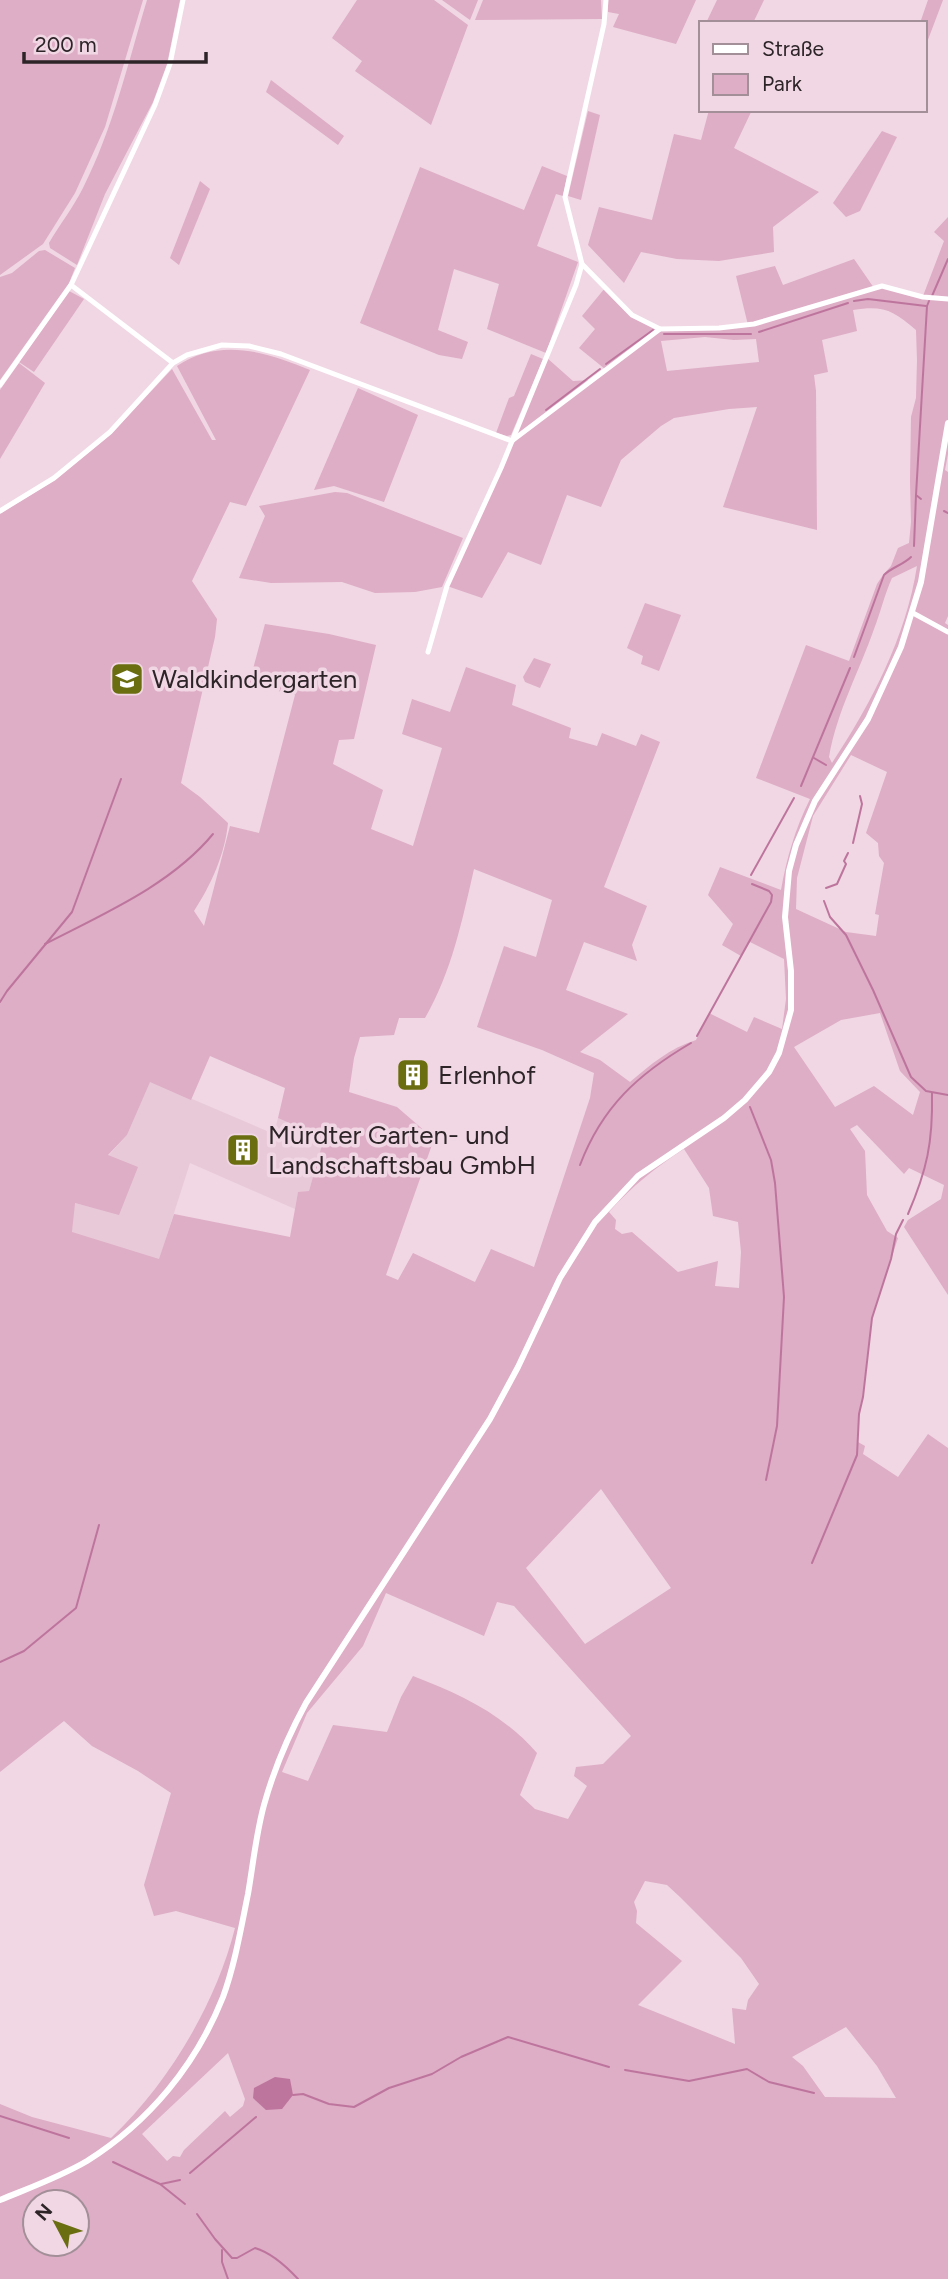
<svg xmlns="http://www.w3.org/2000/svg" width="948" height="2279" viewBox="0 0 948 2279" font-family="Figtree,sans-serif">
	<style>
		.built { fill: #e8c9d8 }
		.green { fill: #deadc6; fill-rule: evenodd }
		.water { fill: #be759d }
		.lines { fill: none; stroke-linecap: round; stroke-linejoin: round }
		.stream { stroke: #be759d; stroke-width: 2 }
		.minor { stroke: #fff; stroke-width: 5 }
		.tertiary { stroke: #fff; stroke-width: 6 }
		.labels { text-anchor: middle; stroke-width: 7; stroke-linejoin: round; paint-order: stroke }
		.poi-label { font-size: 26px; fill: #2d2428; stroke: #f0d7e3; text-anchor: start }
	</style>
	<rect width="100%" height="100%" fill="#f0d7e3"/>
	<path class="built" d="M150,1081L274,1134L278,1118L325,1137L309,1191L298,1193L295,1209L190,1163L159,1260L72,1233L74,1203L119,1214L108,1156L127,1135Z"/>
	<g class="green">
		<path d="M0,0H143L105,127L75,193L43,244L0,275Z"/>
		<path d="M147,0H180L167,64L153,102L105,194L77,265L50,248L49,243C60,224 73,208 83,188C113,129 128,63 147,0Z"/>
		<path d="M357,0H434L468,25L431,125L355,71L362,61L332,38Z"/>
		<path d="M442,0H478L470,20Z"/>
		<path d="M483,0H601L602,19L475,20Z"/>
		<path d="M608,0H696L676,44L613,27L619,14L608,12Z"/>
		<path d="M717,0H764L753,23H706Z"/>
		<path d="M928,0H943L926,45L925,23H920Z"/>
		<path d="M271,80L344,136L338,145L266,92Z"/>
		<path d="M709,110H752L734,148L819,192L773,227L774,252L719,261L677,259L641,252L624,283L588,245L599,207L652,220L674,134L701,140Z"/>
		<path d="M588,111L600,115L581,200L568,196Z"/>
		<path d="M882,131L897,137L860,211L846,217L833,203Z"/>
		<path d="M542,166L567,176L563,196L556,194L537,246L578,262L546,353L487,329L499,284L454,269L438,330L468,342L462,359L439,355L360,323L420,167L524,210Z"/>
		<path d="M200,181L210,189L179,265L170,258Z"/>
		<path d="M948,217V454L945,470L948,472V616L945,623L948,625V1295L904,1227L908,1220L941,1199L944,1185L909,1168L904,1174L857,1125L850,1129L865,1151L867,1195L887,1231L898,1238L872,1318L863,1397L859,1414L858,1442L865,1446L863,1454L898,1477L928,1434L948,1448V2279H0V2104L32,2117L111,2138C168,2084 216,2004 235,1928L176,1911L154,1916L144,1885L171,1793L138,1771L92,1746L64,1721L0,1772V514L55,480L111,434L172,369L212,440H216L177,366C220,337 266,352 310,370L246,506L230,502L192,581L217,619L215,637L181,783L200,797L228,823C225,854 211,885 194,911L204,926L230,826L259,833L295,695L249,684L265,624L329,634L376,645L354,739L339,740L333,764L383,790L371,829L413,846L442,748L402,734L412,699L450,712L466,667L516,685L512,705L571,728L569,738L597,746L602,733L636,746L641,734L660,742L604,887L647,906L632,945L637,961L584,942L566,990L628,1014L580,1052L600,1060L630,1082C650,1065 670,1048 696,1040L709,1013L747,1032L754,1017L782,1029L786,999L784,959L750,942L741,956L722,945L733,924L708,895L720,867L781,890C787,857 795,829 810,799L756,778L806,645L849,661L877,584L883,575L891,566L898,548L909,543L911,522L910,481L911,417L916,398L917,360L916,330C893,310 883,305 853,310L857,331L822,340L828,372L814,375L816,391L817,530L723,507L757,407L729,409L674,418L661,426L621,460L601,507L567,495L541,565L508,552L482,598L447,586L547,358L573,381L592,380L605,369L579,348L595,329L582,316L605,288L632,315L660,329L748,325L736,276L775,266L783,285L854,259L874,288L882,286L923,296L944,241L934,232ZM705,337L734,340L756,339L759,362L667,371L661,341ZM917,566C906,637 871,704 832,763L829,757C837,711 859,672 874,629C881,611 884,596 892,578ZM851,755L887,772L866,833L878,843L879,856L884,863L875,914L879,915L876,936L846,932L796,909L797,878L813,816ZM474,869L552,900L536,957L504,946L477,1027L542,1050L594,1073L590,1098L534,1267L491,1249L475,1282L413,1253L398,1280L386,1275L434,1139L397,1107L349,1092L354,1058L360,1037L394,1035L399,1018H425C452,971 462,921 474,869ZM880,1013L900,1071L920,1092L913,1115L874,1086L835,1107L794,1047L841,1020ZM210,1056L285,1088L278,1118L324,1138L309,1191L298,1192L290,1237L174,1214L159,1259L72,1232L75,1203L119,1215L138,1167L108,1155L127,1135L150,1082L191,1100ZM684,1149L709,1188L713,1216L738,1222L741,1252L739,1288L715,1286L718,1261L678,1272L632,1232L622,1234L615,1229L616,1220L609,1212C631,1187 656,1167 684,1149ZM601,1489L671,1588L585,1644L526,1568ZM386,1593L484,1636L497,1602L514,1606L631,1736L603,1764L576,1767L574,1776L587,1786L568,1819L535,1809L520,1795L537,1753C503,1714 460,1694 413,1676L401,1697L387,1732L333,1725L308,1781L282,1772L307,1713L363,1646ZM645,1881L667,1885L680,1897L741,1958L759,1984L748,2000L746,2010L732,2008L735,2044L638,2005L682,1961L636,1923L637,1911L634,1902ZM846,2027L877,2066L896,2098L825,2097L803,2066L792,2057ZM228,2053L245,2099L243,2106L230,2117L225,2111L184,2150L180,2157L173,2156L167,2161L142,2134ZM35,2202H77V2244H35Z"/>
		<path d="M45,250L75,268L69,283L0,380V277L12,273L39,251Z"/>
		<path d="M69,291L84,299L34,372L19,362Z"/>
		<path d="M531,354L543,359L511,435L507,436L496,433L509,398L514,396Z"/>
		<path d="M19,363L45,383L0,459V390Z"/>
		<path d="M358,388L418,415L384,502L334,486L314,490Z"/>
		<path d="M335,492L347,493L463,538L442,587L415,592L375,593L342,582L271,583L239,578L265,516L259,506Z"/>
		<path d="M645,603L681,615L659,671L641,664L643,656L627,648Z"/>
		<path d="M534,658L551,664L540,688L525,682L523,677Z"/>
	</g>
	<path class="water" d="M275,2077L290,2079L293,2095L282,2109L266,2110L253,2098L254,2088Z"/>
	<g class="lines">
		<g class="stream">
			<path d="M932,296L948,259"/>
			<path d="M854,301L868,299L926,306"/>
			<path d="M759,332L848,303"/>
			<path d="M664,334H751"/>
			<path d="M606,364L653,330"/>
			<path d="M546,410L600,369"/>
			<path d="M921,499L916,495L927,306L929,301"/>
			<path d="M944,511L948,513"/>
			<path d="M914,546L916,495"/>
			<path d="M854,657L884,575C892,567 903,565 911,557"/>
			<path d="M814,758L826,765"/>
			<path d="M801,786L850,668"/>
			<path d="M853,843L862,804L860,796"/>
			<path d="M751,875L794,798"/>
			<path d="M826,888L837,884L846,864L844,861L848,853"/>
			<path d="M824,901L830,917L846,935L873,990L911,1077L926,1091L948,1095"/>
			<path d="M45,944C103,914 171,885 213,834"/>
			<path d="M0,1002L7,991L72,912L121,779"/>
			<path d="M697,1036L771,902L772,895L769,891L752,884"/>
			<path d="M750,1107L771,1160L775,1183L784,1297L777,1426L766,1480"/>
			<path d="M580,1165C602,1107 638,1074 691,1043"/>
			<path d="M908,1214C927,1170 933,1142 932,1093"/>
			<path d="M812,1563L857,1455L859,1414L863,1397L872,1318L891,1259L896,1234L903,1220"/>
			<path d="M0,1662L24,1651L76,1608L99,1525"/>
			<path d="M625,2070L689,2081L747,2069L769,2082L814,2093"/>
			<path d="M293,2095L303,2094L329,2104L354,2107L389,2088L432,2074L461,2057L508,2037L609,2067"/>
			<path d="M0,2116L69,2138"/>
			<path d="M113,2162L160,2184L185,2204"/>
			<path d="M190,2173L256,2117"/>
			<path d="M161,2184L180,2180"/>
			<path d="M197,2214L215,2239L232,2258H237L255,2248C272,2253 286,2266 298,2279"/>
			<path d="M222,2250V2262L228,2279"/>
		</g>
		<g class="minor">
			<path d="M582,264L632,315L660,329"/>
			<path d="M71,285L173,363"/>
			<path d="M0,385L71,285L155,105L170,64L183,0"/>
			<path d="M513,440L660,329L719,328L754,324L882,286L923,297L948,299"/>
			<path d="M0,511L54,478L110,432L173,363L187,355L222,345L249,346L281,354L512,441"/>
			<path d="M913,613L948,632"/>
			<path d="M428,652L447,586L501,468L576,285L582,264L565,197L604,24L606,0"/>
		</g>
		<path class="tertiary" d="M0,2200C29,2188 60,2177 87,2161C149,2122 196,2065 223,1997C235,1964 241,1928 248,1894C253,1865 256,1834 264,1805C274,1769 288,1736 306,1703L490,1419L518,1367L560,1278L595,1222L638,1176L724,1118L745,1100L769,1072L779,1053L791,1010V971L785,917L789,871L796,845L815,801L868,719L901,647L921,582L948,423"/>
	</g>
	<defs>
		<symbol id="school-square" viewBox="-11 -11 22 22"><rect x="-9" y="-9" width="18" height="18" rx="4" fill="#6b6d11" stroke="#f0d7e3"/><path d="M0-5L7-2L0 1L-7-2ZM-4 1L0 2.5L4 1V4Q0 6-4 4Z" fill="#fff"/></symbol>
		<symbol id="building-square" viewBox="-11 -11 22 22"><rect x="-9" y="-9" width="18" height="18" rx="4" fill="#6b6d11" stroke="#f0d7e3"/><path d="M-4-6H4V6H1V3H-1V6H-4ZM-2.5-4.3h1.7v1.8h-1.7ZM.8-4.3h1.7v1.8H.8ZM-2.5-1h1.7V.8h-1.7ZM.8-1h1.7V.8H.8Z" fill="#fff"/></symbol>
	</defs>
	<g fill-rule="evenodd">
		<use href="#school-square" x="108" y="660" width="38" height="38"/>
		<use href="#building-square" x="394" y="1056" width="38" height="38"/>
		<use href="#building-square" x="224" y="1131" width="38" height="38"/>
	</g>
	<g class="labels">
		<g class="poi-label">
			<text x="152" y="688">Waldkindergarten</text>
			<text x="438" y="1084">Erlenhof</text>
			<text x="268" y="1144">Mürdter Garten- und<tspan x="268" dy="30">Landschaftsbau GmbH</tspan></text>
		</g>
	</g>
	<rect x="699" y="21" width="228" height="91" fill="#f0d7e3" stroke="#a28f98" stroke-width="2"/>
	<rect x="713" y="44" width="35" height="10" fill="#ffffff" stroke="#a28f98" stroke-width="2"/>
	<text x="762" y="56" font-size="21" fill="#2d2428">Straße</text>
	<rect x="713" y="74" width="35" height="21" fill="#deadc6" stroke="#a28f98" stroke-width="2"/>
	<text x="762" y="91" font-size="21" fill="#2d2428">Park</text>
	<g transform="translate(56 2223) rotate(311)"><circle r="33" fill="#f0d7e3" stroke="#a28f98" stroke-width="2"/>
	<path d="M0-5L12 26L0 18L-12 26Z" fill="#6b6d11"/>
	<text y="-10" font-size="19" font-weight="bold" text-anchor="middle" fill="#2d2428">N</text>
	</g>
	<path d="M24 52v10h182v-10" fill="none" stroke="#2d2428" stroke-width="3.5"/>
	<text x="35" y="52" font-size="21" fill="#2d2428" stroke="#f0d7e3" stroke-width="5" paint-order="stroke">200 m</text>
</svg>
